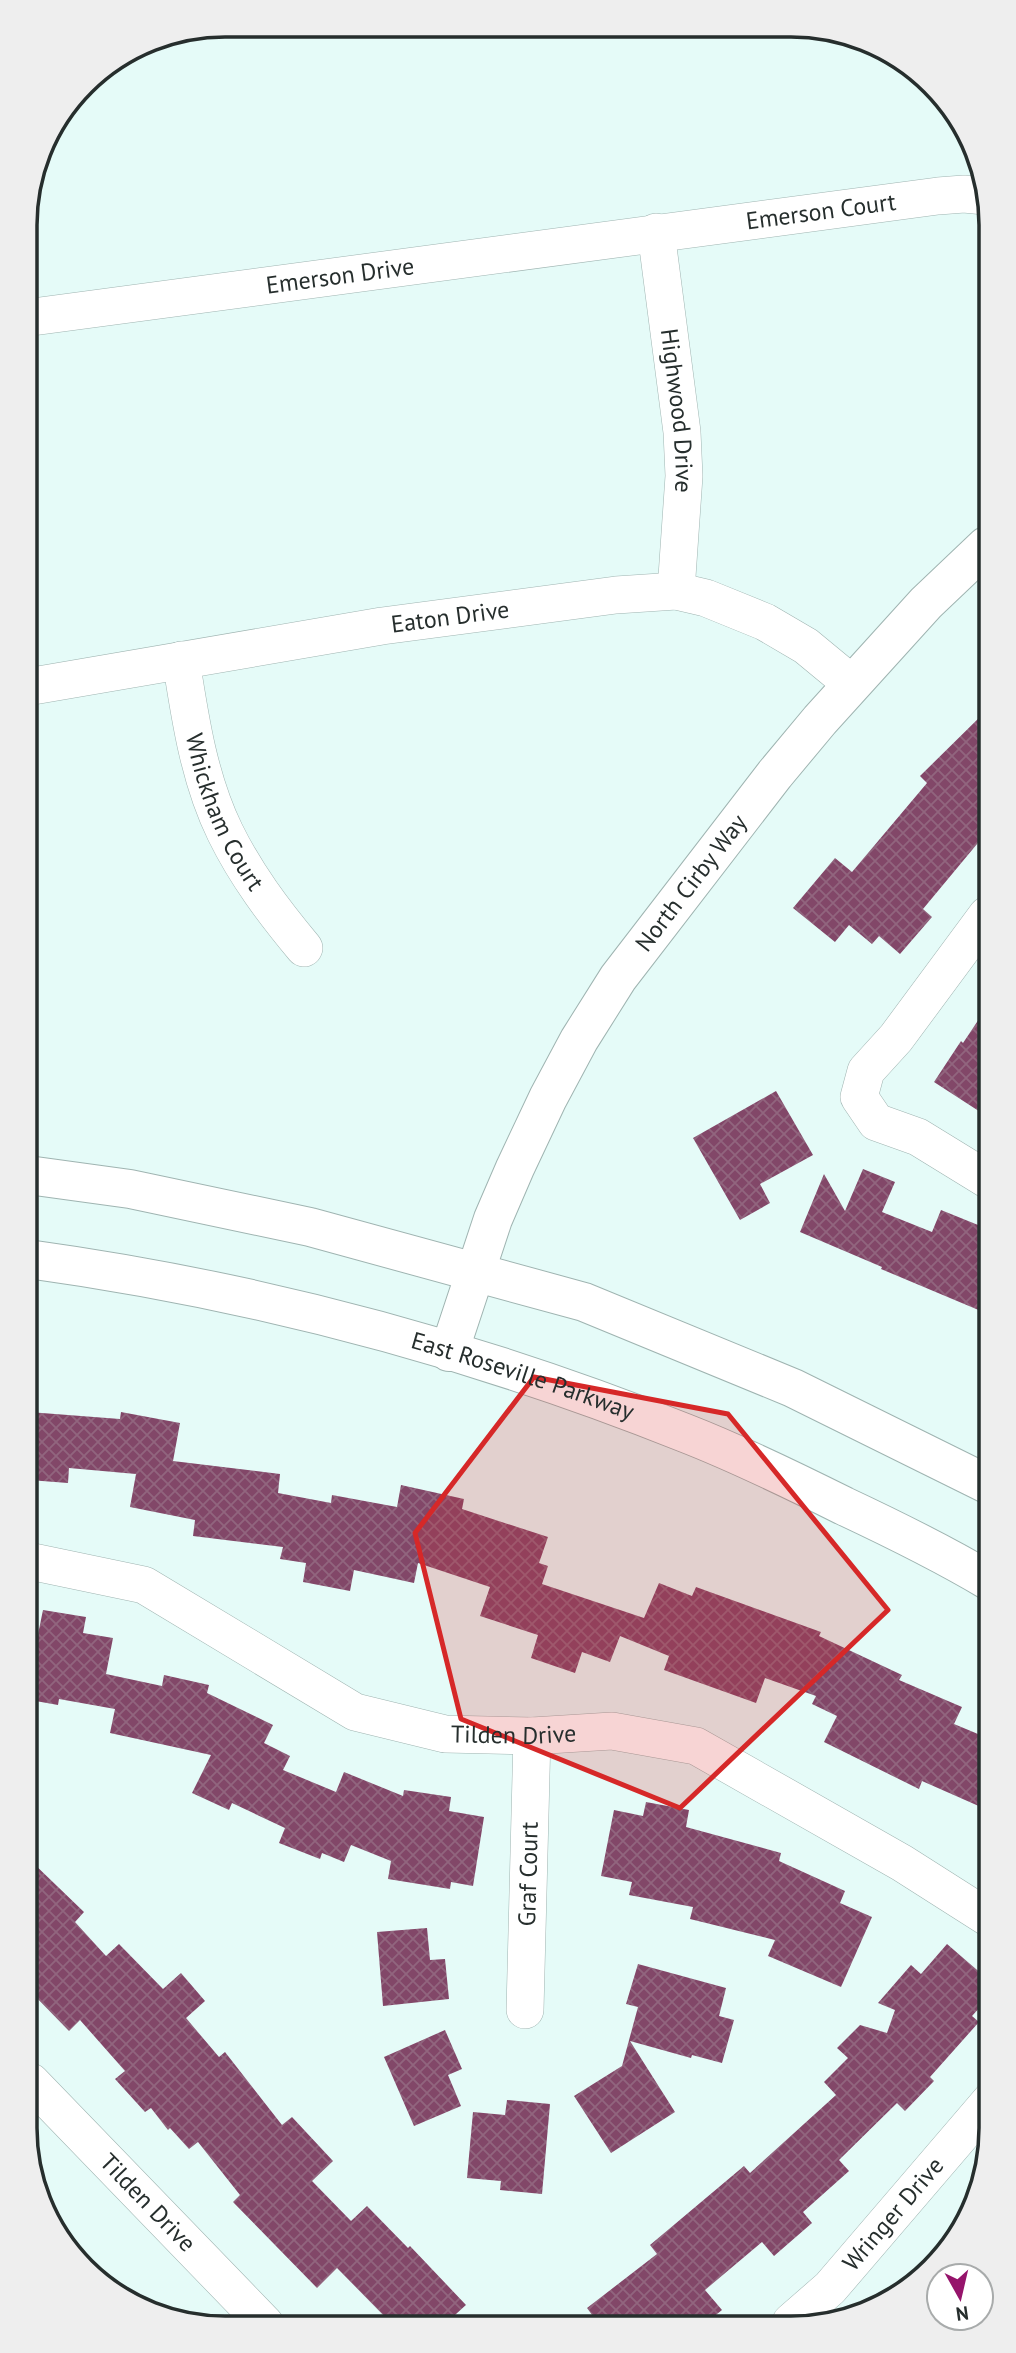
<svg xmlns="http://www.w3.org/2000/svg" width="1016" height="2353" viewBox="0 0 1016 2353" font-family="'PT Sans',sans-serif">
	<style>
		.building { fill: url(#building-cross-hatch) }
		.lines { fill: none; stroke-linecap: round; stroke-linejoin: round }
		.minor-casing { stroke: #9fb4b1; stroke-width: 38 }
		.tertiary-casing { stroke: #9fb4b1; stroke-width: 40 }
		.secondary-casing { stroke: #9fb4b1; stroke-width: 40 }
		.minor { stroke: #fff; stroke-width: 37 }
		.tertiary { stroke: #fff; stroke-width: 38 }
		.secondary { stroke: #fff; stroke-width: 38 }
		.marked { fill: #d62828; fill-opacity: 0.2; stroke: #d62828; stroke-width: 5; stroke-linejoin: round }
		.labels { text-anchor: middle; stroke-width: 7; stroke-linejoin: round; paint-order: stroke }
		.street-label { font-size: 24px; fill: #262e2d; stroke: #fff }
		.rim { fill: none; stroke: #262e2d; stroke-width: 3.5 }
	</style>
	<defs>
		<pattern id="building-cross-hatch" width="8" height="8" patternUnits="userSpaceOnUse" patternTransform="scale(1.75)"><rect width="8" height="8" fill="#824768"/><path d="M0 0l8 8M0 8l8-8" fill="none" stroke="#91657e"/></pattern>
	</defs>
	<rect width="100%" height="100%" fill="#e5fbf8"/>
	<g class="building">
		<path d="M986,711L987,832L923,909L932,917L900,954L879,936L872,944L849,925L835,942L793,908L835,858L852,872L927,783L920,776Z"/>
		<path d="M987,1007V1051L988,1117L934,1082L961,1041L963,1043Z"/>
		<path d="M776,1091L813,1155L760,1184L770,1203L740,1220L693,1138Z"/>
		<path d="M863,1169L895,1182L882,1212L932,1232L941,1210L988,1229V1314L881,1269L882,1267L800,1232L824,1174L845,1211Z"/>
		<path d="M29,1412L120,1419L121,1412L180,1423L173,1461L280,1474L278,1493L331,1503L332,1495L397,1507L401,1485L464,1499L462,1509L548,1537L539,1563L548,1566L542,1584L644,1618L659,1583L692,1596L696,1587L821,1632L819,1636L902,1675L899,1680L962,1707L954,1724L990,1739V1811L922,1781L919,1789L824,1742L837,1716L812,1704L816,1696L765,1678L756,1703L664,1670L669,1656L620,1636L610,1662L582,1652L575,1673L531,1658L538,1635L480,1616L490,1587L418,1563L414,1583L354,1570L350,1591L303,1582L306,1563L280,1559L283,1547L193,1536L195,1520L130,1507L136,1474L69,1468L68,1483L29,1480Z"/>
		<path d="M43,1610L86,1617L83,1633L113,1638L106,1674L162,1686L164,1675L209,1685L207,1693L273,1725L264,1743L290,1756L283,1770L336,1792L344,1772L403,1796L404,1790L451,1797L449,1811L484,1817L473,1886L451,1882L450,1889L388,1879L391,1861L351,1845L344,1862L322,1853L320,1859L279,1843L285,1828L232,1803L229,1810L192,1793L211,1755L110,1733L115,1709L59,1699L58,1705L30,1700V1648L35,1649Z"/>
		<path d="M646,1802L689,1810L686,1827L781,1853L779,1861L845,1891L840,1903L872,1917L841,1987L768,1956L775,1940L690,1919L693,1907L629,1895L632,1882L601,1876L614,1810L643,1816Z"/>
		<path d="M30,1860L84,1912L75,1922L106,1956L119,1944L163,1989L181,1973L205,2001L186,2018L219,2057L225,2052L282,2125L292,2117L333,2161L312,2181L351,2221L367,2206L408,2248L410,2246L466,2305L446,2323L392,2324L337,2268L317,2288L233,2202L240,2195L198,2142L189,2149L170,2128L168,2130L151,2108L145,2112L115,2079L125,2071L80,2020L69,2031L31,1992Z"/>
		<path d="M427,1928L430,1960L445,1959L449,1999L383,2006L377,1932Z"/>
		<path d="M947,1944L991,1982V1995L972,2016L979,2022L930,2077L934,2081L905,2111L897,2103L839,2160L849,2171L803,2212L812,2223L774,2256L762,2242L705,2290L722,2310L707,2322L598,2323L587,2308L657,2254L650,2245L744,2166L750,2173L836,2095L824,2082L848,2058L837,2048L860,2025L887,2033L895,2010L878,2003L911,1965L921,1974Z"/>
		<path d="M638,1964L726,1988L719,2016L734,2020L722,2063L692,2055L691,2058L630,2041L675,2112L611,2153L574,2096L622,2066L638,2007L626,2004Z"/>
		<path d="M445,2030L462,2069L448,2075L461,2106L414,2126L384,2057Z"/>
		<path d="M507,2100L550,2104L542,2194L500,2190L501,2181L467,2178L473,2112L505,2115Z"/>
	</g>
	<g class="lines">
		<defs>
			<g id="minor">
				<path id="s1" d="M656,232L682,432L684,476L676,591"/>
				<path id="s2" d="M25,318L938,196L964,194L985,196"/>
				<path id="s3" d="M181,660C190,718 199,779 225,832C246,875 274,912 304,948"/>
				<path id="s4" d="M27,687L382,626L616,595L676,591L706,598L765,622L806,646L852,684"/>
				<path d="M987,915L896,1038L866,1071L859,1097L876,1122L918,1137L988,1180"/>
				<path id="s5" d="M29,1561L144,1585L355,1712L445,1734L532,1736L612,1731L696,1746L902,1863L990,1919"/>
				<path id="s6" d="M525,2010L532,1736"/>
				<path id="s7" d="M31,2082L265,2324"/>
				<path id="s8" d="M791,2322L830,2288L991,2100"/>
			</g>
			<g id="tertiary">
				<path id="s9" d="M449,1352L493,1219L515,1168L548,1098L579,1040L618,978L775,774L820,720L926,603L986,546"/>
			</g>
			<g id="secondary">
				<path d="M28,1175L130,1189L310,1227L584,1302L793,1388L989,1485"/>
				<path id="s10" d="M28,1259C253,1290 475,1349 685,1433C739,1454 792,1480 844,1506C893,1529 942,1553 989,1581"/>
			</g>
		</defs>
		<use href="#minor" class="minor-casing"/>
		<use href="#tertiary" class="tertiary-casing"/>
		<use href="#secondary" class="secondary-casing"/>
		<use href="#minor" class="minor"/>
		<use href="#tertiary" class="tertiary"/>
		<use href="#secondary" class="secondary"/>
	</g>
	<path class="marked" d="M534,1377L728,1414L888,1610L680,1808L461,1719L415,1533Z"/>
	<g class="labels">
		<g class="street-label">
			<text dy="8" stroke="none"><textPath href="#s2" startOffset="803">Emerson Court</textPath></text>
			<text dy="8" stroke="none"><textPath href="#s2" startOffset="318">Emerson Drive</textPath></text>
			<text dy="8" stroke="none"><textPath href="#s1" startOffset="180">Highwood Drive</textPath></text>
			<text dy="8" stroke="none"><textPath href="#s4" startOffset="429">Eaton Drive</textPath></text>
			<text dy="8" stroke="none"><textPath href="#s3" startOffset="159">Whickham Court</textPath></text>
			<text dy="8" stroke="none"><textPath href="#s9" startOffset="532">North Cirby Way</textPath></text>
			<text dy="8" stroke="none"><textPath href="#s10" startOffset="509">East Roseville Parkway</textPath></text>
			<text dy="8" stroke="none"><textPath href="#s5" startOffset="525">Tilden Drive</textPath></text>
			<text dy="8" stroke="none"><textPath href="#s6" startOffset="136">Graf Court</textPath></text>
			<text dy="8" stroke="none"><textPath href="#s7" startOffset="168">Tilden Drive</textPath></text>
			<text dy="8" stroke="none"><textPath href="#s8" startOffset="149">Wringer Drive</textPath></text>
		</g>
	</g>
	<path d="M0 0H1016V2353H0ZM225 37H791A188 188 0 0 1 979 225V2128A188 188 0 0 1 791 2316H225A188 188 0 0 1 37 2128V225A188 188 0 0 1 225 37Z" fill="#eee" fill-rule="evenodd"/>
	<path class="rim" d="M225 37H791A188 188 0 0 1 979 225V2128A188 188 0 0 1 791 2316H225A188 188 0 0 1 37 2128V225A188 188 0 0 1 225 37Z"/>
	<g transform="translate(960 2297) rotate(172)"><circle r="33" fill="#ffffff" stroke="#a8abab" stroke-width="2"/>
	<path d="M0-5L12 26L0 18L-12 26Z" fill="#96146b"/>
	<text y="-10" font-size="19" font-weight="bold" text-anchor="middle" fill="#262e2d">N</text>
	</g>
</svg>
